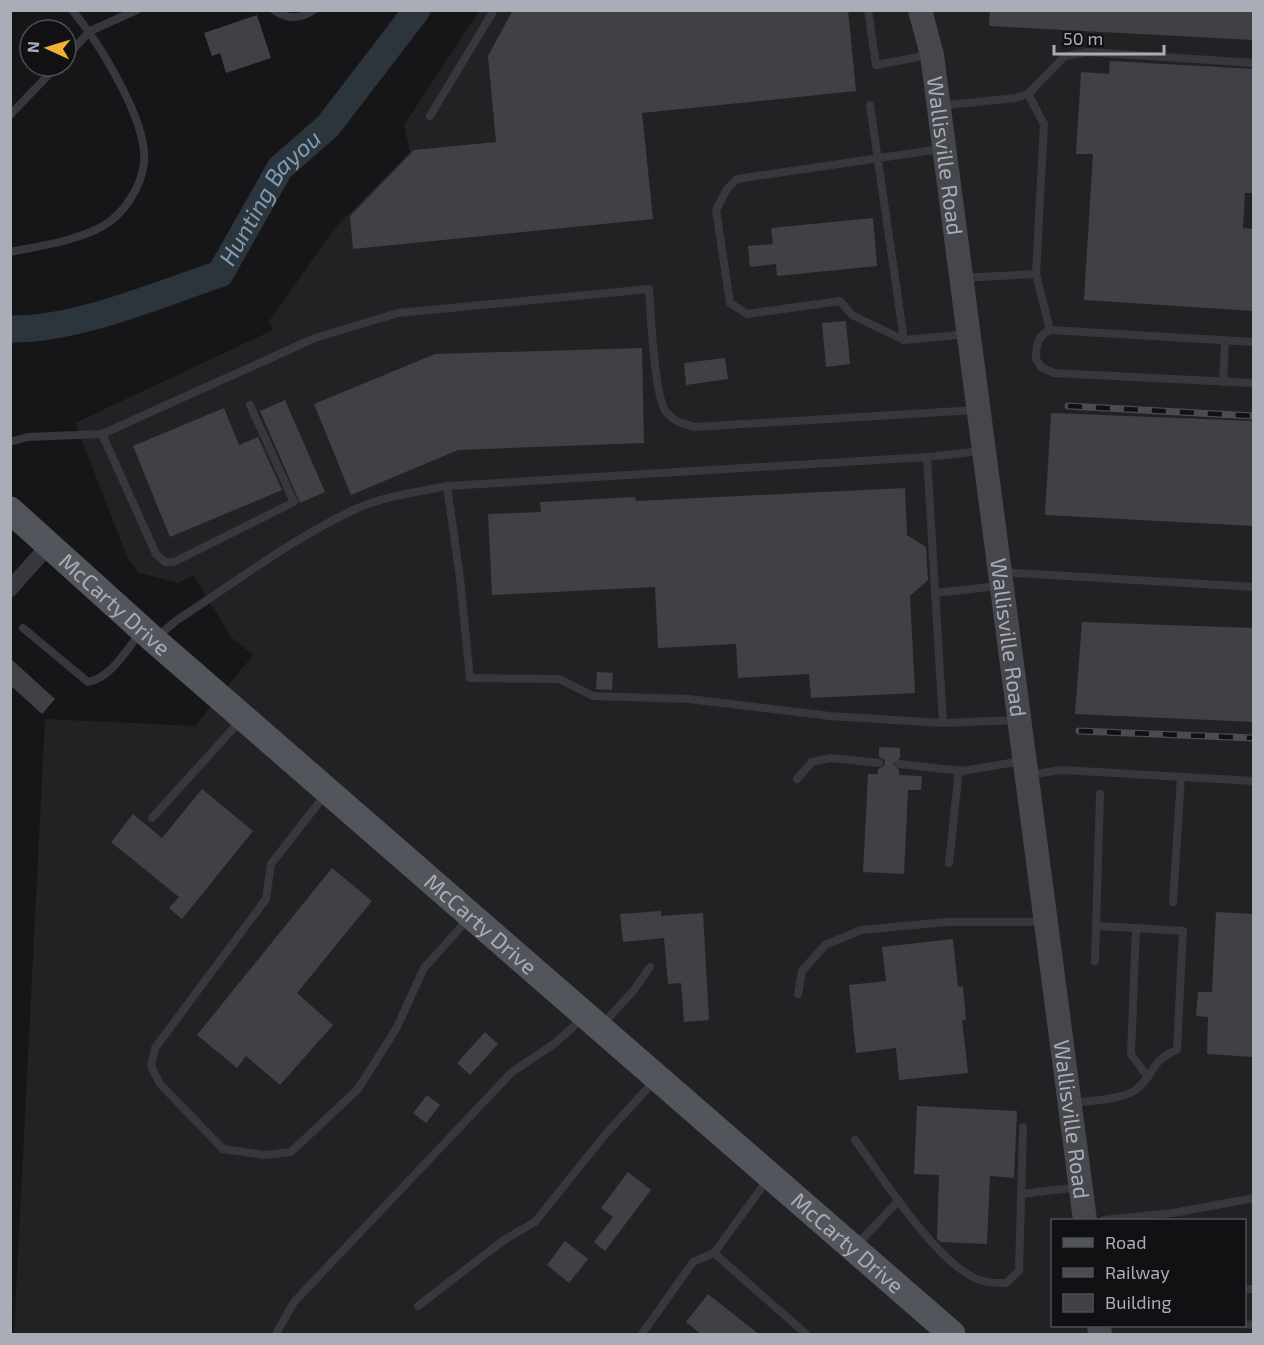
<svg xmlns="http://www.w3.org/2000/svg" width="1264" height="1345" viewBox="0 0 1264 1345" font-family="'Exo 2',sans-serif">
	<style>
		.built { fill: #222225; fill-rule: evenodd }
		.lines { fill: none; stroke-linecap: round; stroke-linejoin: round }
		.river { stroke: #2c353c; stroke-width: 27 }
		.building { fill: #404145 }
		.service { stroke: #37383d; stroke-width: 8 }
		.minor { stroke: #37383d; stroke-width: 16 }
		.secondary { stroke: #45474d; stroke-width: 24 }
		.primary { stroke: #53555c; stroke-width: 27 }
		.rail-casing { stroke: #4a4c52; stroke-width: 7 }
		.rail { stroke: #111113; stroke-width: 4.5; stroke-dasharray: 14; stroke-linecap: butt }
		.labels { text-anchor: middle; stroke-width: 6; stroke-linejoin: round; paint-order: stroke }
		.street-label { font-size: 22px; fill: #a8adb8; stroke: #111113 }
		.water-label { font-size: 24px; font-style: italic; fill: #7f9bb3; stroke: #111113 }
	</style>
	<rect width="100%" height="100%" fill="#161618"/>
	<path class="built" d="M479,11H1253V1334H14L45,719L195,726L253,655L232,638L193,575L178,583L139,573L128,559L75,423L273,330L269,321L335,228L410,152L404,125ZM1052,1220H1244V1326H1052Z"/>
	<g class="lines">
		<path class="river" id="s1" d="M10,329C74,331 159,294 220,274L280,168L328,126L417,10"/>
	</g>
	<g class="building">
		<path d="M513,10H848L856,91L642,113L653,219L353,249L350,216L414,150L496,142L488,56Z"/>
		<path d="M990,10H1254V40L989,26Z"/>
		<path d="M257,15L271,58L226,73L220,53L212,56L204,33Z"/>
		<path d="M1110,61L1254,69V193H1245L1243,228L1254,229V311L1084,300L1093,154H1076L1081,72L1109,74Z"/>
		<path d="M873,218L877,266L777,276L776,264L750,267L748,246L773,244L771,228Z"/>
		<path d="M846,321L850,364L826,367L822,323Z"/>
		<path d="M642,348L644,443L458,450L351,495L314,404L435,354Z"/>
		<path d="M725,358L728,379L686,385L684,363Z"/>
		<path d="M285,400L325,492L300,503L260,411Z"/>
		<path d="M224,408L239,445L258,437L282,490L170,537L133,446Z"/>
		<path d="M1051,413L1254,421V526L1045,515Z"/>
		<path d="M905,488L907,535L926,547L928,580L910,596L915,693L811,698L809,674L738,678L736,644L658,648L655,587L492,595L488,514L541,512L540,502L635,497L636,501Z"/>
		<path d="M1082,622L1254,628V722L1075,714Z"/>
		<path d="M10,658L55,699L42,714L10,685Z"/>
		<path d="M597,672L613,673L612,690L596,689Z"/>
		<path d="M879,747L900,748V758L893,764L899,770V775L922,776L921,790H908L904,874L863,872L868,774H878V769L884,766L885,760L879,757Z"/>
		<path d="M202,789L253,831L182,919L169,908L179,897L111,842L133,814L162,838Z"/>
		<path d="M332,868L372,901L297,993L333,1025L280,1085L246,1056L237,1068L197,1035Z"/>
		<path d="M661,911V916L703,913L709,1020L684,1022L681,983L668,984L664,938L623,942L620,914Z"/>
		<path d="M1216,912L1254,914V1057L1207,1054L1208,1017L1196,1016L1198,992H1212Z"/>
		<path d="M953,939L958,987L963,986L966,1020H962L968,1073L899,1080L896,1048L856,1053L849,985L886,981L882,947Z"/>
		<path d="M485,1032L498,1044L470,1075L457,1063Z"/>
		<path d="M427,1095L440,1105L426,1123L413,1113Z"/>
		<path d="M917,1106L1017,1111L1014,1178L990,1176L987,1244L940,1242L937,1238L939,1175L914,1174Z"/>
		<path d="M628,1172L651,1190L605,1251L594,1242L613,1217L601,1208Z"/>
		<path d="M565,1241L588,1259L569,1283L547,1265Z"/>
		<path d="M708,1294L760,1335H702L686,1322Z"/>
	</g>
	<g class="lines">
		<g class="service">
			<path d="M274,10C288,20 300,19 314,10"/>
			<path d="M868,10L876,65L929,55"/>
			<path d="M66,57L90,31L137,10"/>
			<path d="M870,105L904,340"/>
			<path d="M939,106L1015,98L1028,94"/>
			<path d="M10,115L57,66"/>
			<path d="M430,116L494,10"/>
			<path d="M941,149L737,179L727,189L716,210L730,303L747,314L840,301L852,315L904,340L967,334"/>
			<path d="M10,252C40,246 76,241 103,226C124,214 142,186 144,162C148,121 98,41 72,10"/>
			<path d="M962,278L1036,274"/>
			<path d="M1050,330L1036,274L1044,124L1028,94L1065,56L1088,52L1254,63"/>
			<path d="M1254,342L1050,330C1037,336 1036,346 1036,359L1042,368L1054,373L1254,383"/>
			<path d="M1223,382L1225,340"/>
			<path d="M102,434L156,554L165,562H174L294,502L250,405"/>
			<path d="M10,442L27,437L102,434L315,338L398,313L649,289C651,314 654,395 666,412C674,422 683,423 694,427L976,410"/>
			<path d="M927,457L983,451"/>
			<path d="M447,486L460,578L470,678L559,679L593,696L689,699L830,716L943,723"/>
			<path d="M1001,572L1254,587"/>
			<path d="M936,593L998,586"/>
			<path d="M23,628L88,682C111,678 127,649 141,632"/>
			<path d="M157,637L177,620C236,582 294,537 358,508C385,496 418,492 447,486L927,457L943,723L1018,720"/>
			<path d="M899,764L962,771L1022,761"/>
			<path d="M1027,775L1062,770L1254,781"/>
			<path d="M797,779L812,762L830,758L879,763"/>
			<path d="M325,795L271,864L266,899L155,1048L151,1066L160,1084L223,1149L265,1155L291,1152L358,1089L396,1029L424,968L469,918"/>
			<path d="M152,818L241,720"/>
			<path d="M949,863L959,770"/>
			<path d="M1173,902L1181,777"/>
			<path d="M1096,926L1136,928"/>
			<path d="M1095,961L1100,794"/>
			<path d="M798,994L802,971L825,945L861,930L947,922H1045"/>
			<path d="M602,1025L634,990L650,967"/>
			<path d="M1070,1103C1087,1101 1126,1100 1138,1088C1156,1072 1151,1060 1177,1050L1183,931L1136,928L1131,1054L1147,1076"/>
			<path d="M855,1140C882,1176 940,1270 983,1281C990,1283 999,1283 1006,1283L1019,1271L1023,1127"/>
			<path d="M1021,1194L1080,1187"/>
			<path d="M1104,1220L1173,1213L1254,1198"/>
			<path d="M856,1246L899,1200"/>
			<path d="M714,1253L806,1334"/>
			<path d="M1244,1289H1254"/>
			<path d="M418,1306L504,1240L535,1222L604,1136L655,1080"/>
			<path d="M1244,1324L1254,1325"/>
			<path d="M276,1334L294,1302L512,1072L554,1044L583,1018"/>
			<path d="M642,1334L693,1262L714,1253L768,1179"/>
		</g>
		<path class="minor" d="M10,589L49,545"/>
		<g class="secondary">
			<path id="s2" d="M920,10L932,55L1085,1220"/>
			<path d="M1099,1326L1100,1334"/>
		</g>
		<path class="primary" id="s3" d="M10,510L154,640L952,1334"/>
		<defs>
			<g id="rail">
				<path d="M1068,406L1254,416"/>
				<path d="M1079,731L1254,738"/>
			</g>
		</defs>
		<use href="#rail" class="rail-casing"/>
		<use href="#rail" class="rail"/>
	</g>
	<g class="labels">
		<g class="street-label">
			<text dy="8" stroke="none"><textPath href="#s2" startOffset="148">Wallisville Road</textPath></text>
			<text dy="8" stroke="none"><textPath href="#s3" startOffset="141">McCarty Drive</textPath></text>
			<text dy="8" stroke="none"><textPath href="#s2" startOffset="634">Wallisville Road</textPath></text>
			<text dy="8" stroke="none"><textPath href="#s3" startOffset="627">McCarty Drive</textPath></text>
			<text dy="8" stroke="none"><textPath href="#s2" startOffset="1120">Wallisville Road</textPath></text>
			<text dy="8" stroke="none"><textPath href="#s3" startOffset="1113">McCarty Drive</textPath></text>
		</g>
		<g class="water-label">
			<text dy="8" stroke="none"><textPath href="#s1" startOffset="310">Hunting Bayou</textPath></text>
		</g>
	</g>
	<rect width="1264" height="1345" fill="none" stroke="#a8adb8" stroke-width="24"/>
	<rect x="1051" y="1219" width="195" height="108" fill="#111113" stroke="#4d4f55" stroke-width="1.5"/>
	<rect x="1063" y="1238" width="30" height="9" fill="#53555c" stroke="#4d4f55" stroke-width="1.5"/>
	<text x="1105" y="1249" font-size="18" fill="#a8adb8">Road</text>
	<rect x="1063" y="1268" width="30" height="9" fill="#4a4c52" stroke="#4d4f55" stroke-width="1.5"/>
	<text x="1105" y="1279" font-size="18" fill="#a8adb8">Railway</text>
	<rect x="1063" y="1294" width="30" height="18" fill="#404145" stroke="#4d4f55" stroke-width="1.5"/>
	<text x="1105" y="1309" font-size="18" fill="#a8adb8">Building</text>
	<g transform="translate(48 48) rotate(274)"><circle r="28" fill="#111113" stroke="#4d4f55" stroke-width="1.5"/>
	<path d="M0-4.5L10 22L0 15L-10 22Z" fill="#f2b134"/>
	<text y="-9" font-size="16" font-weight="bold" text-anchor="middle" fill="#a8adb8">N</text>
	</g>
	<path d="M1054 45v9h110v-9" fill="none" stroke="#a8adb8" stroke-width="3"/>
	<text x="1063" y="45" font-size="18" fill="#a8adb8" stroke="#111113" stroke-width="4.5" paint-order="stroke">50 m</text>
</svg>
